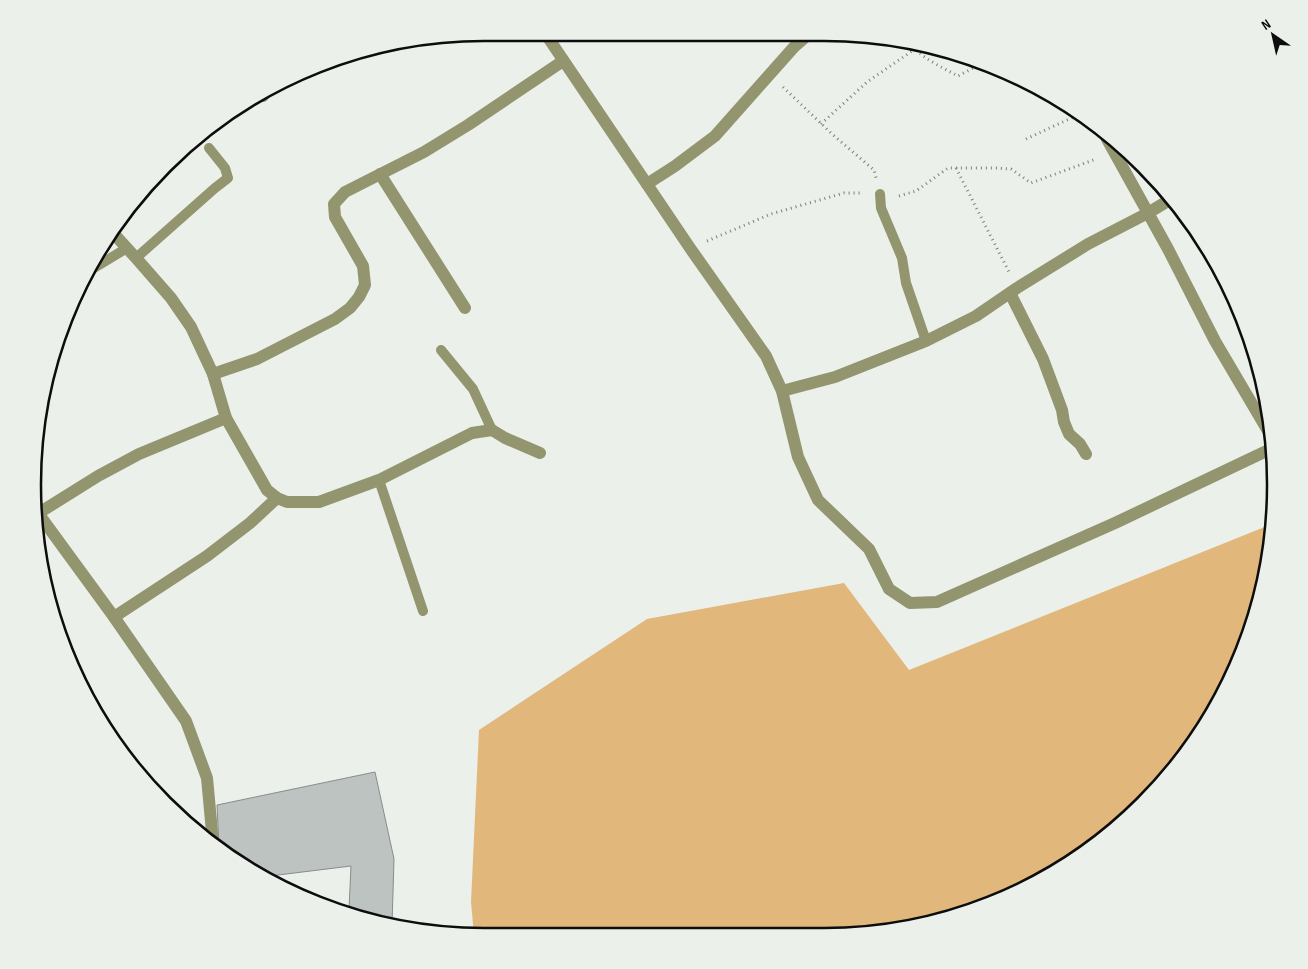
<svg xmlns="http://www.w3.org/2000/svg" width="1308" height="969" viewBox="0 0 1308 969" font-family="'Sofia Sans Condensed',sans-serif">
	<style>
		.green { fill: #e1b77c }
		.building { fill: #bcc3c1; stroke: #868d8b }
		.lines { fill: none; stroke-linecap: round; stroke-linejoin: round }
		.path { stroke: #7d807d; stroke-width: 3; stroke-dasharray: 1 4; stroke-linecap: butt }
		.service { stroke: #93956e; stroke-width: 10 }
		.minor { stroke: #93956e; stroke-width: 12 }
		.rim { fill: none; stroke: #0c0d0c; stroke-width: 2.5 }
	</style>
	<rect width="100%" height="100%" fill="#ebf0eb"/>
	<path class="green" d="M1272,524V544L1251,630L1215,711L1163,783L1098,843L996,902L883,933L474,935L471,902L479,730L647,619L844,583L909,670Z"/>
	<path class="building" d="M375,772L394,859L392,925L367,921L341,910L349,909L351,866L262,877L219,848L217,805Z"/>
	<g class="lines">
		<g class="path">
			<path d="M909,43C922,58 941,67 958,76L979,65"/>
			<path d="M783,87L832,134L874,170L876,178"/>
			<path d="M821,124L867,82L915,49L924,45"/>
			<path d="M1026,139L1080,114"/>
			<path d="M956,168L1009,272"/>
			<path d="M899,196L916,191L948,168H995L1011,169L1031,183L1096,159"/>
			<path d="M707,241L771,214L844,193H862"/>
		</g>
		<g class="service">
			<path d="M880,194L881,208L902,258L906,283L926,341"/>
			<path d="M136,258L215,188L228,178L225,168L209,148"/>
			<path d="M89,271L127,248"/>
			<path d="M441,350L473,389L492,430"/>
			<path d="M379,480L423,611"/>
		</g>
		<g class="minor">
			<path d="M545,33L690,248L766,356L782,391L798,457L818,500L869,549L889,589L910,603L937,602L1115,523L1273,448"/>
			<path d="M260,92L263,96"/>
			<path d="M1107,139L1168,249L1215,341L1271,436"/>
			<path d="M380,174L465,308"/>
			<path d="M647,184L675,166L715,136L794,47L810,33"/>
			<path d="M115,235L136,258L171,298L191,327L213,374L226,418L267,490L277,498L287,502H319L379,480L472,433L492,430L505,438L540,453"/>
			<path d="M1010,293L1043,359L1062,410L1064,422L1069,434L1080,444L1086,454"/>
			<path d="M213,374L257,359L335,319L350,308L359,297L365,285L363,266L335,217L334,204L345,192L424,152L468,125L563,61"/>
			<path d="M782,391L835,377L926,341L976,316L1017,288L1088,244L1148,213L1171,199"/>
			<path d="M38,513L114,617L186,721L207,778L213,843"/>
			<path d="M34,516L98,476L139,454L226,418"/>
			<path d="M114,617L207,556L250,523L277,498"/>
		</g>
	</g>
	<path d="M0 0H1308V969H0ZM484 41H824A443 443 0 0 1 1267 484V485A443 443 0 0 1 824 928H484A443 443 0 0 1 41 485V484A443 443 0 0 1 484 41Z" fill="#ebf0eb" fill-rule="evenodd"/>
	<path class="rim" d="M484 41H824A443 443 0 0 1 1267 484V485A443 443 0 0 1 824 928H484A443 443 0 0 1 41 485V484A443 443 0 0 1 484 41Z"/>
	<g transform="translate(1273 35) rotate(326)" stroke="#ebf0eb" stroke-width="4" paint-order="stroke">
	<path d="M0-4L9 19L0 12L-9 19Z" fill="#0c0d0c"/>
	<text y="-8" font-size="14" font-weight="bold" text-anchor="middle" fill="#0c0d0c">N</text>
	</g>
</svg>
